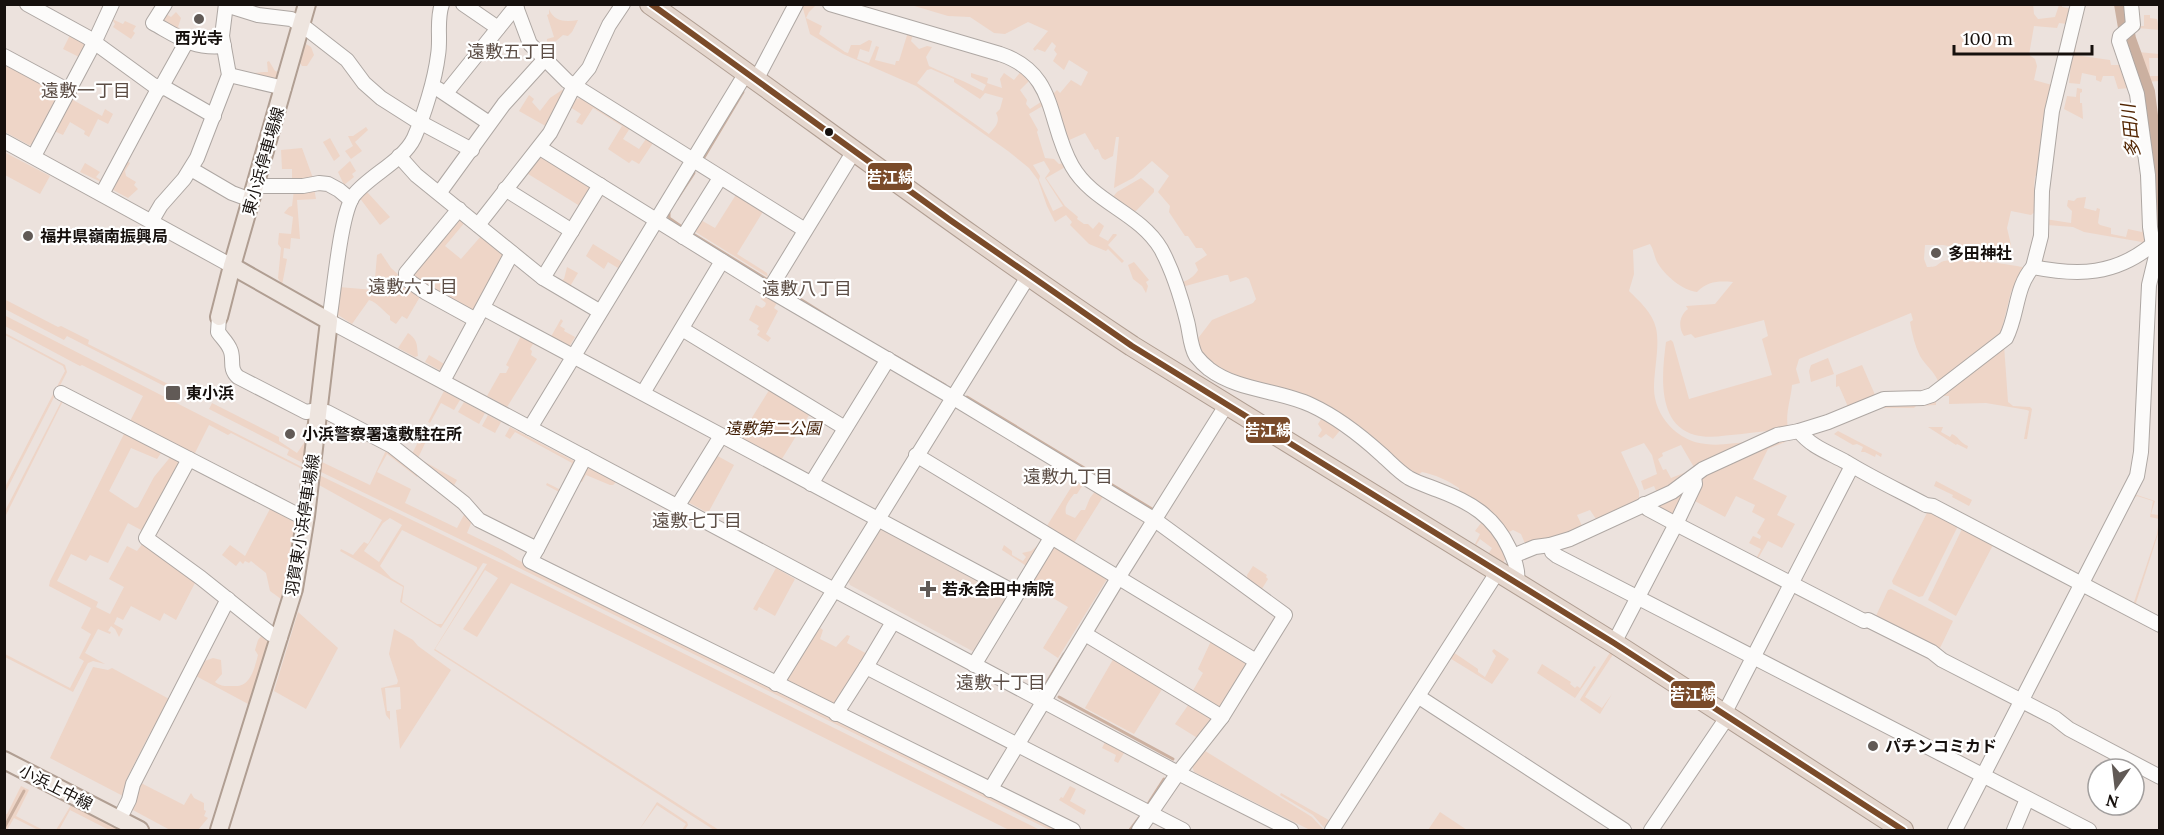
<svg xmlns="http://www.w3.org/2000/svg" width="2164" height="835" viewBox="0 0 2164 835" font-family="Lora,'Noto Sans JP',serif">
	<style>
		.built { fill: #e9d7cd }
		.green { fill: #eed5c7; fill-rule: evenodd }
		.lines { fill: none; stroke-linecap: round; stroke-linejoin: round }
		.stream { stroke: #cbb0a0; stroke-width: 3 }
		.river { stroke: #cbb0a0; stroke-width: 16 }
		.minor-casing { stroke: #aea7a3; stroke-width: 16 }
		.major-casing { stroke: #b09e92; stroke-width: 20 }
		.highway-casing { stroke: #b09e92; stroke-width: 22 }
		.minor { stroke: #fcfbfa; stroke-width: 14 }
		.major { stroke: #eee5df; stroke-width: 16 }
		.highway { stroke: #e4d6cd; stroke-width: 20 }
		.bus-1-casing { stroke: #fff; stroke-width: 10 }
		.bus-1 { stroke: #7a4b2a; stroke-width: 6 }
		.poi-dot { fill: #615a56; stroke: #fff; stroke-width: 2 }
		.bus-dot { fill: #16100d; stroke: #fff; stroke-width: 2 }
		.labels { text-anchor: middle; stroke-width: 4.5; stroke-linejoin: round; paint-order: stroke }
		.poi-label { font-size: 16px; font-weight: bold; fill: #16100d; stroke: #fff; text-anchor: start }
		.street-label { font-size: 16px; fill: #16100d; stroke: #fff }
		.park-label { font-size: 16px; font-style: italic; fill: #421f06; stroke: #fff }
		.neighbourhood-label { font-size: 18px; fill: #5c4e46; stroke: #fff }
		.water-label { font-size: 18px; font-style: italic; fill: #532603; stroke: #fff }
		.line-badge { stroke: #fff; stroke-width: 2 }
		.badge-label { font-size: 16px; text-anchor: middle; font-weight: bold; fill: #fff }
	</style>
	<rect width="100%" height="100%" fill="#ece2dd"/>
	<path class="built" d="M886,528L1007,593L1009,599L976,653L850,585L848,581L880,530Z"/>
	<g class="green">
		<path d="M2033,4L2034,14L2038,19L2055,17L2059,5H2062V7L2073,9L2067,24L2059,23L2057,28L2034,26L2029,55L2035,59L2037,66L2034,80L2052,85C2043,102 2038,154 2040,174L2035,176L2034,187L2037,190V210L2031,215L2011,211L2007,228L2011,245L2008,257L1964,254V249L1943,245H1925L1924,259L1927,267C1940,267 1935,264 1944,261C1960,256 2005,264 2023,267L2011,292L2000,336L1942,381H1938C1934,371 1925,365 1920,356C1915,346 1912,334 1910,322L1913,320L1911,313L1799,359L1796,369L1800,383L1792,385C1791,399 1785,414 1788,428C1772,431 1757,432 1742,434C1726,435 1710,439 1695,435C1656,424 1662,373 1666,342L1671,340L1673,342L1689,399L1772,375L1762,339L1768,336L1764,320L1695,338L1691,334L1684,336C1678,327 1679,316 1688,309L1686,306L1715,304L1733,282C1718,281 1708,281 1697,292C1682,290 1665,276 1657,262C1654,256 1654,250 1650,244L1633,250L1634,274L1629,291C1640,302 1652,312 1656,328C1660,346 1654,369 1654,388C1654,416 1678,442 1706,444C1719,446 1734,443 1747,442L1695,469L1681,445L1662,453L1663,456L1658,459L1663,470L1666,469L1671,478L1689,471L1690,473L1657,493L1654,486L1644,490L1641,481L1657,474L1652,455L1644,443L1621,452L1639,491V500L1596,519L1590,510L1577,515L1583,528L1526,546L1521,534L1513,530L1505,534L1460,496L1459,488C1447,480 1436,475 1422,472L1414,478L1341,419L1234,378L1200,356L1196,341L1212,320L1253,303L1256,299L1249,279L1246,277L1230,282L1228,275H1225L1182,287L1181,283C1188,280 1194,277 1198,270L1195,263L1207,255L1202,248H1196L1188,236H1185L1169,212L1170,206L1158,192L1169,176L1152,161L1133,178L1114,188L1119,137H1116L1113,156L1105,160L1102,158L1098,149L1095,150L1085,133L1067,141L1052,95L1057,90L1060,93L1071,80L1081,86L1088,72L1069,60L1064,70L1053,61L1057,54L1054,50L1056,46L1052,42L1045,52L1037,49L1035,51L1033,49L1048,31L1028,22L1005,34L994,33L970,17L948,16L911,5H900Z"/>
		<path d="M802,5H816L809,12L806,18L822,26L819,34L845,52L848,53L851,45H860L869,40L872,41L869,52L860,49L857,59L869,63L876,46L879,47L875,60L895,65L896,61H899L908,32L913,34L911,41L919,49L927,46L932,47L926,57L929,66C948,75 965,81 983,91L986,85L971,77V73L988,78L987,83L1002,88L1000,79L1004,73L1014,80L1023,69L1031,79L1020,90L1027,100L1026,104L1030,109L1044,100L1046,104L1029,114L1038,130L1037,132L1045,158L1054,159L1059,164L1065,163L1067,166L1046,178L1065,206L1078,217L1077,219L1084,224H1088L1093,229L1099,222L1104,226L1099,236L1108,241L1113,234H1116L1117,235L1108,245L1124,261L1122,263L1108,249L1106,251L1089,244L1070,225L1072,222L1066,215L1055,222L1047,206L1038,180L1029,168L1008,151L916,86L843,54L810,34ZM931,69L954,79V82L980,99L985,93L1003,98L1000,109L996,113C1001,122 995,127 989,134L917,83L927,70ZM1044,161L1050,171L1045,178L1063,206L1053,211L1039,180L1040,176L1033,165Z"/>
		<path d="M549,9C554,22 566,22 578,20L572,32L568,36L563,35L556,41L547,42V39L554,37L547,15L549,14Z"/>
		<path d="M176,12L181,18L178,27L188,33L186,37L160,24L166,14L171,17Z"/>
		<path d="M2144,15H2150V18L2157,19L2159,30L2138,28V26H2144Z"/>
		<path d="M112,19L123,24L125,21L136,26L133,31L135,33L131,39L113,27L115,24Z"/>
		<path d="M71,33L85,40L88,47L81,58L63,49Z"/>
		<path d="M2073,43L2076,44L2075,55L2110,60L2111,65H2122L2130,88L2118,89L2114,76H2103L2101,82L2096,80V76L2082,73L2080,84L2069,83Z"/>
		<path d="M306,44L311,47L314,55L307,66H302L300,63Z"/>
		<path d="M2138,52L2159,54V58H2149L2150,76H2159V81L2148,82Z"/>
		<path d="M4,61L60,91L62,96L36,143L29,145L5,132Z"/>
		<path d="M269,61L275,71L279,72L276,81L249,77L232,68L234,65C240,77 255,72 268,72L267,62Z"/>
		<path d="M2077,88L2082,89V92L2080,93V103H2082L2083,119L2064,109L2067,96L2076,97Z"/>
		<path d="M562,90L567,93L549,128L519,111L529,95L534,99L532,102L540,111L550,98Z"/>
		<path d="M70,96L74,98L73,100L102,116L105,109L113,114L108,124L98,119L89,137L84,134L85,131L70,122L63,135L52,130Z"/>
		<path d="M572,96L578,99L581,96L630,128L623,139L639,149L646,139L653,143L639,164L632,160L629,163L608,149L622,126L593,108L582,125L576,122L581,114L567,105Z"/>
		<path d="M366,127L368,130L355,142L362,151L351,159L345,151L353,146L348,136H353Z"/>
		<path d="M330,138L340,156L334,161L323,142Z"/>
		<path d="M302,148L314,181L292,180V169H282L281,150Z"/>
		<path d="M4,152L50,176L40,194L5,175Z"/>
		<path d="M541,156L595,189L583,208L525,172L537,157Z"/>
		<path d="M125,160L130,163L125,171L126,176L136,182L134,185L138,189L128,198L113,190L111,185Z"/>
		<path d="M350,161L356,171L352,174L354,177L344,185L338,172Z"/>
		<path d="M85,163L100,172L96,177L102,181L101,182L80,172Z"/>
		<path d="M1141,178L1154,189V192L1134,213L1112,198L1117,192Z"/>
		<path d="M314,188L316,199L297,200L300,239L291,238L290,249L284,248L283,258L287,259L282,285L278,278L281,248L278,244L279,233L291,234L293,217L284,213L289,207L292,206L294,190Z"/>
		<path d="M364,191L368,193L390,217L380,225L359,197Z"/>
		<path d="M737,193L764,210L737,254L767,273L768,277L694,231L699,219L715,228Z"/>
		<path d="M2086,197L2084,208L2096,211L2097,208L2100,209L2098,223L2100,225L2111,228V234L2126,237L2128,229L2142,232L2143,226C2144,232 2146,239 2143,245C2129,274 2071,267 2046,265L2040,258L2045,219L2071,223L2072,211L2067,206L2068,200L2074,201L2077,198ZM2047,225L2073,227L2084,232L2142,242C2123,274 2077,267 2046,264L2042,258Z"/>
		<path d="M456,218L466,221L445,246L461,259L482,235L504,252L505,258L476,311L470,313L426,289L411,274Z"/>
		<path d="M593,244L622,262L618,268L608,262L604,269L586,256Z"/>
		<path d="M381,253L391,268L421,295L407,319L402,316L396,324L390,320V316C383,311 378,303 369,300L352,324L335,313L339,287L374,290L377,255Z"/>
		<path d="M1134,262L1149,280L1146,282L1148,286L1146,293L1142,286L1133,279L1128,265Z"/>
		<path d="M567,267L578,273L569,288L560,281L564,279Z"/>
		<path d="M763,292L778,301L774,308L778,311L766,334L771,338L768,342L757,335L760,331L757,329L759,326L749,320L756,305L762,308L765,306L766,303L761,299Z"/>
		<path d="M4,299L58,327L61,326L89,340L88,344L170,385L168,388L67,336L64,340L5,309Z"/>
		<path d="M4,315L304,468V470L231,433L228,435L209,425L193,457L128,425L143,396L82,365L80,366L5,326Z"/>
		<path d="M561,319L563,321L560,326L565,329L564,331L575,337L569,347L549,340Z"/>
		<path d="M5,333L65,365L67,372L4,495L5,487L65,371L63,366L5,335Z"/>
		<path d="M408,333C418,340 417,345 418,356L415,357L398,348Z"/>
		<path d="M522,334L537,342L536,345L533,344L530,349L532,351L531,355L537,359L507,407L487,396L500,373H506L509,367L506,365Z"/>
		<path d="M2004,345L2008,402L2013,406L2030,407L2032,409L2027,439H2024L2029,411L2027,410L1986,403L1949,404V396H1941Z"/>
		<path d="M429,355L446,365L439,370L425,362Z"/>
		<path d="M1828,358L1834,374L1811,382L1809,371L1811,365Z"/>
		<path d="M1862,365L1876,397L1849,409L1839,386L1836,387V375Z"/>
		<path d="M771,387L811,412L780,462L738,440Z"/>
		<path d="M444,391L460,400L454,410L441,403L430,423L428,422Z"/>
		<path d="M1936,399V405L1916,406L1914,408H1877L1887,403L1933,402Z"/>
		<path d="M62,400L163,450L157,459L131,448L109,491L135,508L138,507L154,477L172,455L180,459L181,465L143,531L128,523L108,563L90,555L86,561L71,554L57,581L98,602L96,607L110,614L124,587L109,579L127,546L137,551L143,543L196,581L176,620L164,613L160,621L131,606L123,620L117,617L114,624L123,629L119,637L115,629L111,626L108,631L111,632L110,634L98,629L85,653L105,664L93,661L88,663L73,692L5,657V654L70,688L84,661L79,658L91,634L81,628L91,608L49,586L50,581L125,432L63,401L5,517V511Z"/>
		<path d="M464,402L485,413L479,424L458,412Z"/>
		<path d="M212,403L279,437V441L297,453L306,440L303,463L287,455L289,450L209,409Z"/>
		<path d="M488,415L501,422L495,433L482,426Z"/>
		<path d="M1323,416L1342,428L1333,439L1326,434L1321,438L1318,436L1322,430L1318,424Z"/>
		<path d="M510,427L576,462L561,493L546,485L547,483L561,490L572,463L515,432L510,439L505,436Z"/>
		<path d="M1928,427H1943L1941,432L1950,437L1952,434C1958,436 1959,442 1968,446L1967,449L1957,444L1956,445Z"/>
		<path d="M1838,431L1882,454L1881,457L1876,454L1875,457L1865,452H1861L1863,447L1857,444L1853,445L1834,434Z"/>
		<path d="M423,432L429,435L418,458L457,480L452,489L411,456Z"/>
		<path d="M1788,438L1785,442L1768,449L1753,479L1787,496L1777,515L1795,524L1782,548L1768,541L1756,562L1755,561L1761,549L1749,543L1753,536L1760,539L1761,536L1757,533L1765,519L1752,512L1755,505L1736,496L1725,517L1691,499L1702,475L1765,444Z"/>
		<path d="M387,448L418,474L417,477L387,454L377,472L411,489L405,503L457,528L466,511L472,521L467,533L502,550L518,560L1062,830H1050L509,563L319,471L322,462L370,485Z"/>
		<path d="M714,454L734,465L708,513L686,501Z"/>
		<path d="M589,467L616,482L613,485H610L586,475L582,482L579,481L583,470Z"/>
		<path d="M317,474L507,566L1040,830H1009L632,642L511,583L477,637L463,629L498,578L485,570L435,649L719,830H714L434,650L487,564L483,563L441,628L400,602L403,587L340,551L341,549L353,555L364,542L368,544L382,520L319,485ZM390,518L402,525L379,562L364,551L383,523ZM402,530L477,567V569L442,624H437L402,602L404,586L391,578L380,566Z"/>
		<path d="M1077,478L1084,483L1077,494H1074C1069,501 1064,506 1066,514L1075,518L1081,510H1085L1090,498L1096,490L1104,495L1072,546L1045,529Z"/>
		<path d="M1936,481L1972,500L1969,506L1952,497L1953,495L1934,486Z"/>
		<path d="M1689,486L1674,520L1651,508Z"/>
		<path d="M2137,495L2155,501L2151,514L2159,515V531L2135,606L2087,583L2131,498ZM2137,496L2153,501L2150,517L2159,519L2157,534L2133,605L2089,582L2132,499Z"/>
		<path d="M271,507L296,522L281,599L270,591L266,573L251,561L249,563L245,561L243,564L240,561L236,566L222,555L230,545L245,556Z"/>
		<path d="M1929,509L1958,526L1923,596L1919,597L1893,584L1892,581Z"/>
		<path d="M1484,519L1507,555L1502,565L1489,557V553L1492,548L1480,539L1476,545L1475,544L1480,534L1475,531Z"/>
		<path d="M1962,529L1993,545L1956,616L1928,600Z"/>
		<path d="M1039,544H1043L1028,567L1002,550L1004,545L1012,551V555L1023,561L1026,557L1022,553L1031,551Z"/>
		<path d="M1056,545L1106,576L1107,579L1058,658L1043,648L1068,607L1028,583L1050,547Z"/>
		<path d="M1253,566L1267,575L1266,577L1268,579L1260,592L1248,582L1247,575Z"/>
		<path d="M776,568L795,579L775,616L759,607L757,611L753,609Z"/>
		<path d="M1891,589L1953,621L1939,650L1875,618L1888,590Z"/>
		<path d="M298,612L338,648L306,709L274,691Z"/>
		<path d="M819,627L823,630L820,639L836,647L847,635L850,636L847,643L869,655L837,705L788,686L787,680Z"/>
		<path d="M394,629L413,640L418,646L451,670L400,749L396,710L401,709L400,687L385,688L387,711H390V720L386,715L381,688L397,684L398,681L389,654Z"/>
		<path d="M263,634L269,641L250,705L196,676L202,662L213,658L221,660L222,674L215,682C222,687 226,686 234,686C250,687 254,670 258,655L255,650L258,640Z"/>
		<path d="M1211,641L1246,662L1247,667L1222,709H1217L1191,694L1203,673L1198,669Z"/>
		<path d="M1494,649L1509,659L1492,684L1448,657L1453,652L1478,669V672L1485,677L1496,656L1492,651Z"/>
		<path d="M1611,651L1614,653L1585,697L1602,708L1612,694L1600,714L1580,700L1581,698Z"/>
		<path d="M1115,656L1164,686L1134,734L1085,708Z"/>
		<path d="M1542,664L1571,682L1570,684L1575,688L1577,686L1580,688L1594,666L1596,667L1575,698L1537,673Z"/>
		<path d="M93,667L108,670L112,668L171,700L153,733H150L126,780L123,796L50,758Z"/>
		<path d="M1191,701L1211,713L1213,720L1199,739L1175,724Z"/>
		<path d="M1105,742L1124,753L1118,763L1114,761L1116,755L1102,748Z"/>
		<path d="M1202,749L1312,817L1324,830H1310L1194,772L1191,763Z"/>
		<path d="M141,783L184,805L191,793L194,798L204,803V810L206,811L204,816L208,818L198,830H170L131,809Z"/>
		<path d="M21,786L29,790L16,816L43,830H38L14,818L7,830H5V814H7Z"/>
		<path d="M1070,786L1076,789L1070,801L1086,810L1084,815L1059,800L1061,797L1063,798Z"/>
		<path d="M1281,793L1334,823L1326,830L1313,815L1280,795Z"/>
		<path d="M657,802L687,822L688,825L685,830H682L686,824L657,805L639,830Z"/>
		<path d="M71,805L120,830H109L70,810L59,830H56Z"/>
		<path d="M1440,812L1467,830H1428Z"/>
	</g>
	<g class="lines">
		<g class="stream">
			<path d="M703,159L743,92"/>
			<path d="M677,199L694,173"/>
			<path d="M669,212V218L682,227"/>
			<path d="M693,234L766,279"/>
			<path d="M781,287L835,321"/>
			<path d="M895,356L945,385"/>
			<path d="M967,397L1152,509"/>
			<path d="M1044,687L1064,654"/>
			<path d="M1059,697L1173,759"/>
			<path d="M1148,804L1164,779"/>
			<path d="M4,828L24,791"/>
			<path d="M1130,830L1139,818"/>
		</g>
		<path class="river" d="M2122,4L2128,39L2147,92L2156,163L2160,220"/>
		<defs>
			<g id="minor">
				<path d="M27,4L87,37L153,85L167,89L214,116"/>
				<path d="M165,4L153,23C180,38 193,49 224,46"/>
				<path d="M442,4C436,21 441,38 438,55C435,80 424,115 414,138C403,161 370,175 354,195C340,213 334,294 329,321L1178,773L1291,830"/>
				<path d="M463,4L498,28"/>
				<path d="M515,4L530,44L567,81L805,230"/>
				<path d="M830,4L1000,54C1058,73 1047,123 1072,166C1093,203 1139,212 1161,249C1173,271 1181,297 1187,321C1190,332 1190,346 1196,356C1200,361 1204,365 1209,369C1238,391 1279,390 1311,405C1337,417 1360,435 1381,454C1390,462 1399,472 1409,478C1418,483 1428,486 1438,490C1470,502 1494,516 1509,548C1514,559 1519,570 1517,583"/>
				<path d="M2131,4L2133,25L2120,36L2119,41L2137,94L2148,175L2150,227L2154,252"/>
				<path d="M226,5L258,15L291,19L302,25L347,60L364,83L381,98L414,119L472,150"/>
				<path d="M4,56L69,91"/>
				<path d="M229,75L284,88"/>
				<path d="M756,80L796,4"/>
				<path d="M438,89L489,123"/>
				<path d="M446,93L512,11L517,9"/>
				<path d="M4,141L232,266"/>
				<path d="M540,148L769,290L952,397L1155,520L1285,615L1222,717L1178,773L1139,830"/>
				<path d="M34,156L94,43L112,4"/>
				<path d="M399,156L416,175L543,278L599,311"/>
				<path d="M191,169L232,193L251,200"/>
				<path d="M255,186H303L319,183L328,184L339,190L351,200"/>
				<path d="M505,189L572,231"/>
				<path d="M440,192L504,104L544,60"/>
				<path d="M102,194L156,93L163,84L187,41"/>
				<path d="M459,209L406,273V279L425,292L476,320"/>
				<path d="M151,222L161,205L184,179L197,158L229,75L222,36L226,4"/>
				<path d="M478,225L550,133L574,86L589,68L609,25L623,4"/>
				<path d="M683,237L720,178"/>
				<path d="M2033,267L2041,236L2042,191L2052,111L2078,4"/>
				<path d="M543,278L600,185"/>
				<path d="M769,290L854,151"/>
				<path d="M483,308L1016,593"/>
				<path d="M219,317L218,332C222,338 227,342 230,349C235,359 228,368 238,377L306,412L318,410L327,412L392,446L464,503L479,520L537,549L585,457"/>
				<path d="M682,329L845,428"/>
				<path d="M443,381L512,253"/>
				<path d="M61,393L298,515L306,516"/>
				<path d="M643,393L722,261"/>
				<path d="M530,428L746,73"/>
				<path d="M1799,431C1811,447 1830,453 1846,462C1872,478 1900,491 1926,505L1933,506L2160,625"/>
				<path d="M916,455L1256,661"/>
				<path d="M189,459L146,538L201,578L271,634L280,637"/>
				<path d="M811,484L888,359"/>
				<path d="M1644,504L1648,509L1676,524L1864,621L1868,620L1932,652L1942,660L2055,718L2069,729L2160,777"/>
				<path d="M677,507L721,436"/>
				<path d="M1550,545L1552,552L1557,556L2089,830"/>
				<path d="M537,549L530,561L1073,830"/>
				<path d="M1513,556L1535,547L1550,545L1570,539L1672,492L1703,469L1777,435L1799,431L1828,422L1884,399L1923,398L1932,395L2006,338C2018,315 2015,287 2033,267C2079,276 2115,275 2152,245"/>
				<path d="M1085,634L1222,717"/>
				<path d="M1614,643L1676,524L1695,484L1694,477"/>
				<path d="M974,665L1051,538"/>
				<path d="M866,667L893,622"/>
				<path d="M776,684L1029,275"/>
				<path d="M1419,697L1624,830"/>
				<path d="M836,714L866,667L1183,830"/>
				<path d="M1724,714L1852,466"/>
				<path d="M990,790L1118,578L1227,404"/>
				<path d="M119,820L129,800L133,784L228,599"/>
				<path d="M1332,830L1498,571"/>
				<path d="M1651,830L1728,716"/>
				<path d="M1955,830L2137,476L2141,452L2149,285L2156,256"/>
				<path d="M2014,830L2027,799"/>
			</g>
			<g id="major">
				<path d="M219,317L232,266L307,4"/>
				<path d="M4,760L140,830"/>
				<path d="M219,830L294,589L306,516L329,321L232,266"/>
			</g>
			<path id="highway" d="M650,4C811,118 968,237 1132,346L1614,643L1903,830"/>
		</defs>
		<use href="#minor" class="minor-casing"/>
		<use href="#major" class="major-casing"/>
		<use href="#highway" class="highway-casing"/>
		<use href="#minor" class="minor"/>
		<use href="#major" class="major"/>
		<use href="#highway" class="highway"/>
		<defs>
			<path id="bus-1" d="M651,4L950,220L1132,346L1614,643L1903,830"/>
		</defs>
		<use href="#bus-1" class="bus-1-casing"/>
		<use href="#bus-1" class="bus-1"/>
	</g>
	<g class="poi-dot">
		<circle cx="199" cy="19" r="6"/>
		<circle cx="28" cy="236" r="6"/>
		<circle cx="1936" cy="253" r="6"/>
		<rect x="165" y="385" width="16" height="16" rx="3"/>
		<circle cx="290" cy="434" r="6"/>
		<path d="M925 580h6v6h6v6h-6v6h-6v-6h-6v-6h6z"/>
		<circle cx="1873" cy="746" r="6"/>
	</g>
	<circle class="bus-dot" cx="829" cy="132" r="5"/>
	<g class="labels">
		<g class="poi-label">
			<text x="199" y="44" text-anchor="middle">西光寺</text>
			<text x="40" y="242">福井県嶺南振興局</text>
			<text x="1948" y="259">多田神社</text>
			<text x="186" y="399">東小浜</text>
			<text x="302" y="440">小浜警察署遠敷駐在所</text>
			<text x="942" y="595">若永会田中病院</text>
			<text x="1885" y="752">パチンコミカド</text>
		</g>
		<g class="street-label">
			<text transform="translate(263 161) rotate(-74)" y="6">東小浜停車場線</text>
			<text transform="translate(302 525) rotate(-81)" y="6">羽賀東小浜停車場線</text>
			<text transform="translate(56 787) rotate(27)" y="6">小浜上中線</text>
		</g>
		<g class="park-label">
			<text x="773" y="434">遠敷第二公園</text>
		</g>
		<g class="neighbourhood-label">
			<text x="512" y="58">遠敷五丁目</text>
			<text x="86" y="97">遠敷一丁目</text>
			<text x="413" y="293">遠敷六丁目</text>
			<text x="807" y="295">遠敷八丁目</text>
			<text x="1068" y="483">遠敷九丁目</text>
			<text x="697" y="527">遠敷七丁目</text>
			<text x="1001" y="689">遠敷十丁目</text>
		</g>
		<g class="water-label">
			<text transform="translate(2131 131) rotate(-96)" y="6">多田川</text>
		</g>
	</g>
	<g class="line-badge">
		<rect x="867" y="162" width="46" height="29" rx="6" fill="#7a4b2a"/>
		<rect x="1245" y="416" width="46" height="28" rx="6" fill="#7a4b2a"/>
		<rect x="1670" y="680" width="46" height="29" rx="6" fill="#7a4b2a"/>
	</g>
	<g class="badge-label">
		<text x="890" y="183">若江線</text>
		<text x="1268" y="436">若江線</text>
		<text x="1693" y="700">若江線</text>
	</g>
	<rect width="2164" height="835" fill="none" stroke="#16100d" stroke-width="12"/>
	<g transform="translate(2116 787) rotate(194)"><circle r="28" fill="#ffffff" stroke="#a29f9e" stroke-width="1.5"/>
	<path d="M0-4.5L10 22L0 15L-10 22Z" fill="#615a56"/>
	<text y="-9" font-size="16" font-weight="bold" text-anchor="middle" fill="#16100d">N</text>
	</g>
	<path d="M1954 45v9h138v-9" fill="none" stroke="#16100d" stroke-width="3"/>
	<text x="1963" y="45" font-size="18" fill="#16100d" stroke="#ffffff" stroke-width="4.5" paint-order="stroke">100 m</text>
</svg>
